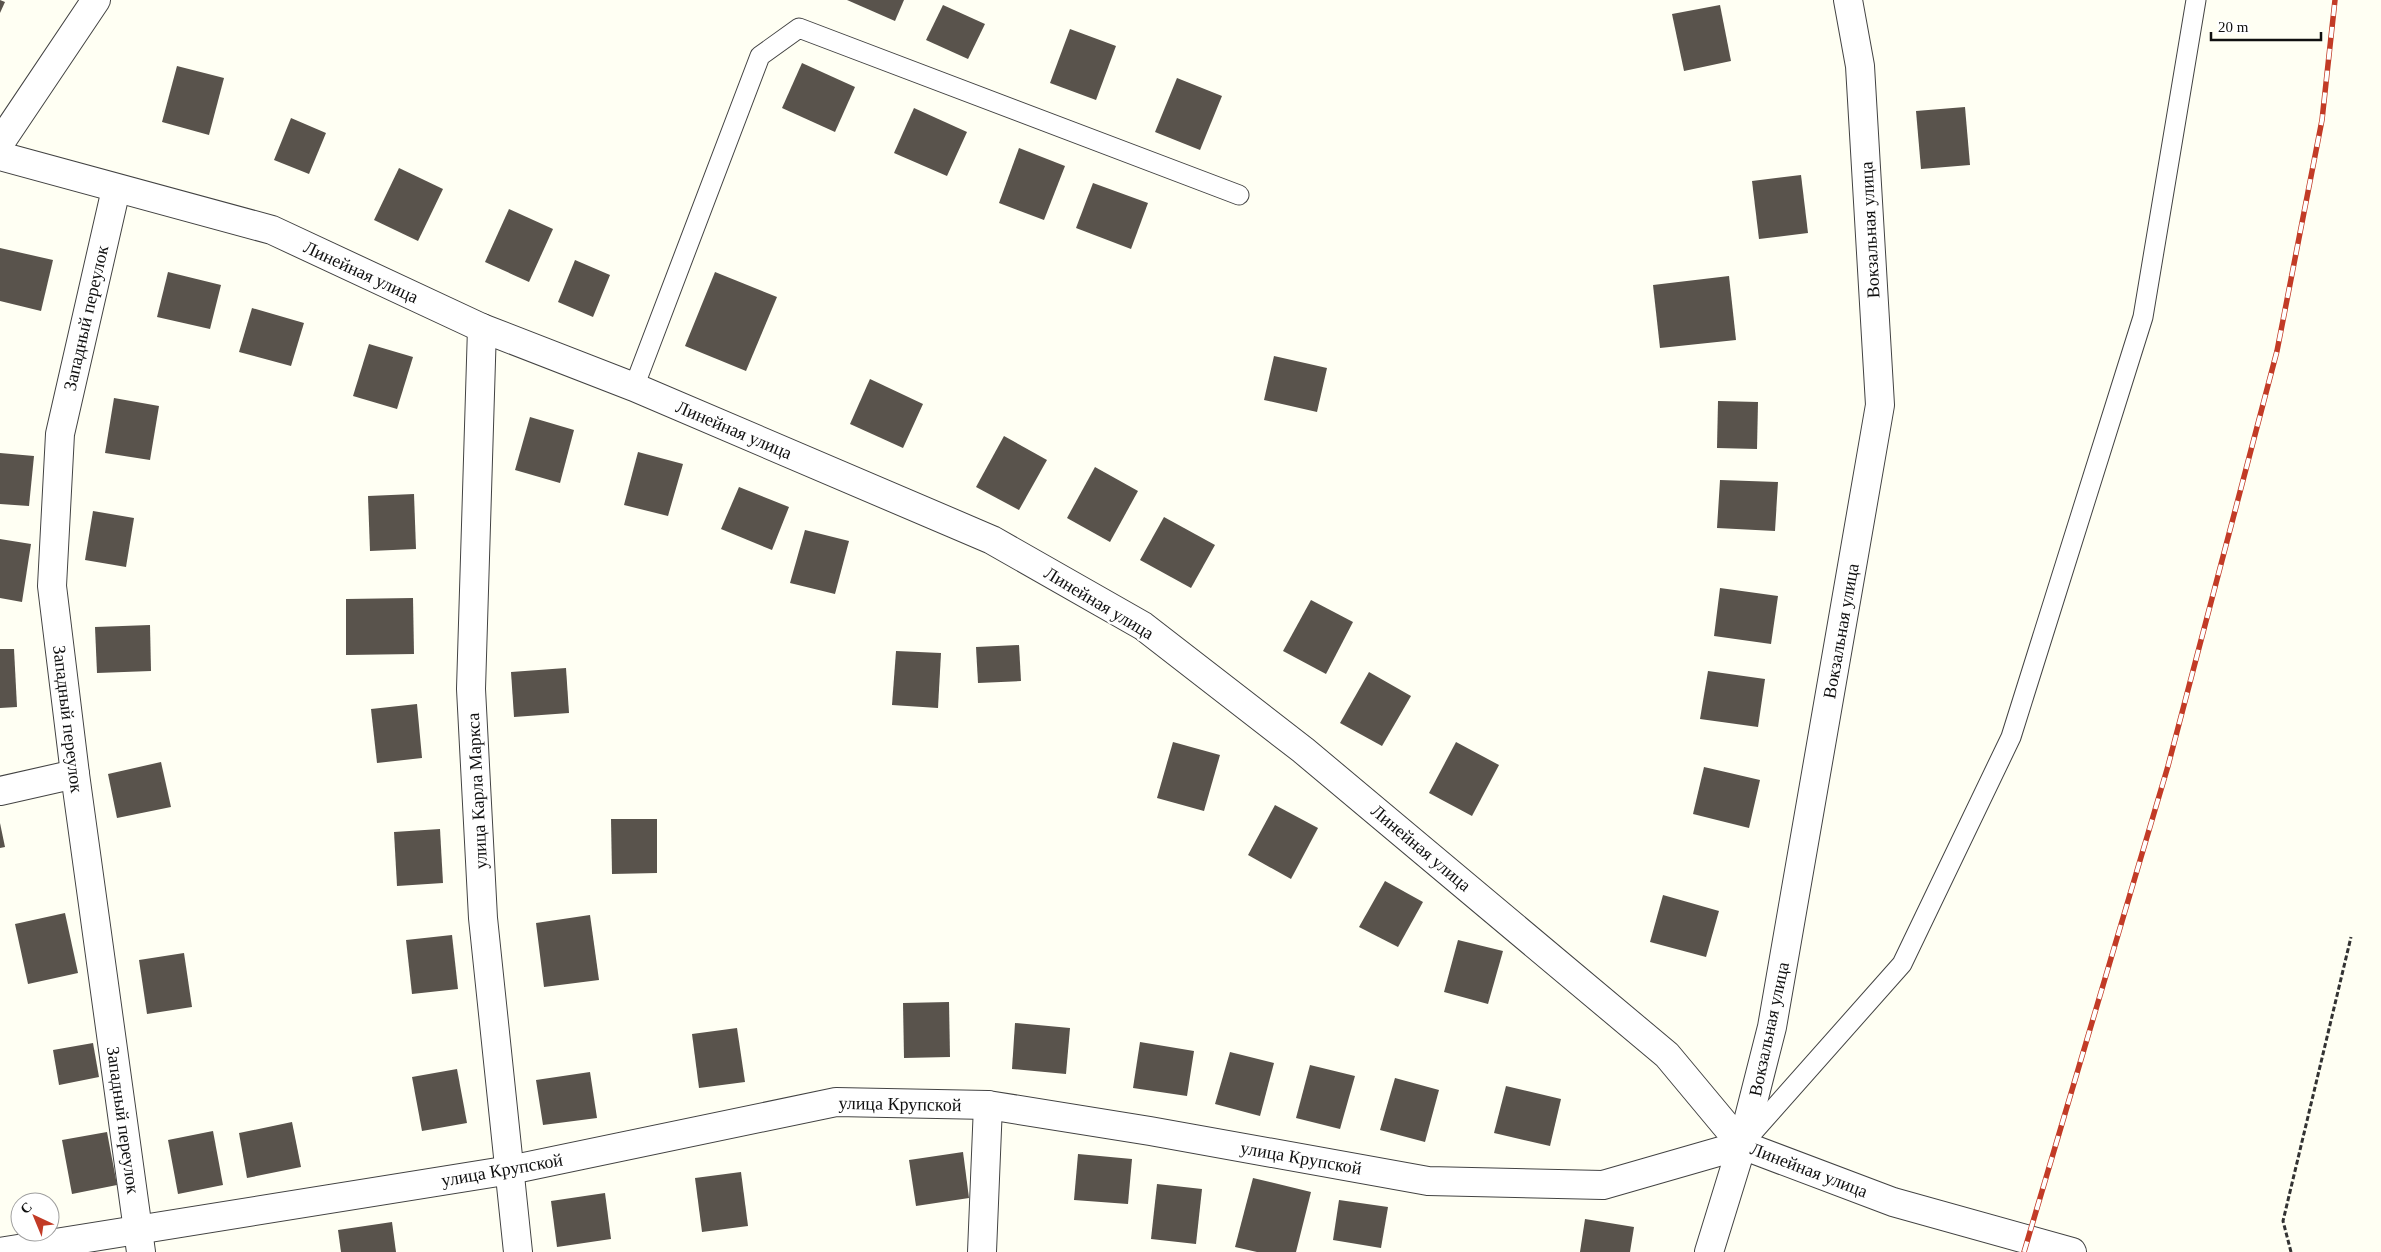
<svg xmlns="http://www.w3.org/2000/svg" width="2381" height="1252" viewBox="0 0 2381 1252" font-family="'Times New Roman',serif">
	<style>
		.building { fill: #59534c }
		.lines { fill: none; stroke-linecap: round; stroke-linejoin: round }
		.service-casing { stroke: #434343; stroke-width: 21 }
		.minor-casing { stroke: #434343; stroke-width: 30 }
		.path { stroke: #323232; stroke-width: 3; stroke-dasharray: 5 2.5; stroke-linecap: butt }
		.service { stroke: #fff; stroke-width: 19 }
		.minor { stroke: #fff; stroke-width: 28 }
		.rail-casing { stroke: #c23b26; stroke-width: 5.5 }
		.rail { stroke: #fff; stroke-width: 4; stroke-dasharray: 11; stroke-linecap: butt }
		.labels { text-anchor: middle; stroke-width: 5; stroke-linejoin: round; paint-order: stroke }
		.street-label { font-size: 18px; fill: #101010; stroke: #fff }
	</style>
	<rect width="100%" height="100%" fill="#fffff3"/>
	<g class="building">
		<path d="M0,0L5,2L0,13Z"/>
		<path d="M847,0H904L895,21Z"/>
		<path d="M943,5L985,24L968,59L926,40Z"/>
		<path d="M1720,5L1731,61L1684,71L1672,14Z"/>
		<path d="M1070,29L1116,46L1096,100L1050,83Z"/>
		<path d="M802,63L855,87L835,132L782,108Z"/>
		<path d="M177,66L224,78L209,135L162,122Z"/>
		<path d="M1177,78L1222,96L1200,150L1155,132Z"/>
		<path d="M1965,107L1970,165L1921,169L1916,111Z"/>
		<path d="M914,108L967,132L947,176L894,153Z"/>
		<path d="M291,118L326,133L309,174L274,160Z"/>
		<path d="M1019,148L1065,166L1044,220L999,203Z"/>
		<path d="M399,168L443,189L418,241L374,220Z"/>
		<path d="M1801,175L1808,233L1759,239L1752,181Z"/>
		<path d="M1093,183L1148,203L1131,249L1076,228Z"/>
		<path d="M509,209L553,229L529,282L485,262Z"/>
		<path d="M0,248L53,260L41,311L0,301Z"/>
		<path d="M575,260L610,275L593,317L558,302Z"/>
		<path d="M168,272L221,285L210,329L157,317Z"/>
		<path d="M715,272L777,297L746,371L685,346Z"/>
		<path d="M1729,276L1736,340L1660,348L1653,285Z"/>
		<path d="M252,308L304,323L291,366L239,352Z"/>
		<path d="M369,344L413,357L397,409L353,396Z"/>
		<path d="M1274,356L1327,368L1317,412L1264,400Z"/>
		<path d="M870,379L923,404L903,448L850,424Z"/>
		<path d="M114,398L159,406L150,460L105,453Z"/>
		<path d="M1718,401L1758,402L1757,449L1717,448Z"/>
		<path d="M530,417L574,430L560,483L515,470Z"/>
		<path d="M1004,436L1047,460L1019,510L976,487Z"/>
		<path d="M638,452L683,464L668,516L624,505Z"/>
		<path d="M0,453L34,456L29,506L0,504Z"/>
		<path d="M1095,467L1138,491L1110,542L1067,518Z"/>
		<path d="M1720,480L1778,482L1775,531L1717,528Z"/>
		<path d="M739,487L789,507L772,550L721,529Z"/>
		<path d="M414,494L416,549L370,551L368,496Z"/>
		<path d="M93,511L134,518L126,567L85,560Z"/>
		<path d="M1164,517L1215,545L1191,588L1140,560Z"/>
		<path d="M805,530L849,541L835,594L790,583Z"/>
		<path d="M0,539L31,544L22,602L0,598Z"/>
		<path d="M1720,588L1778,596L1771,644L1714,636Z"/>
		<path d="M413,598L414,654L346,655V599Z"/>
		<path d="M1311,600L1353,622L1326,674L1283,651Z"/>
		<path d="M150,625L151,671L97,673L95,627Z"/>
		<path d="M1019,645L1021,681L978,683L976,647Z"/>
		<path d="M0,649H14L17,707L0,708Z"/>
		<path d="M896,651L941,653L938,708L892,705Z"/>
		<path d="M566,668L569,713L514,717L511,672Z"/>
		<path d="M1708,671L1765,679L1758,727L1700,719Z"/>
		<path d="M1369,672L1411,696L1382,746L1340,723Z"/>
		<path d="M417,704L422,758L377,763L371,709Z"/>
		<path d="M1173,742L1220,755L1204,811L1157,798Z"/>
		<path d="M1456,742L1499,765L1472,816L1429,793Z"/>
		<path d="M161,762L171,807L117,818L108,774Z"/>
		<path d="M1704,767L1760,780L1749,828L1693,814Z"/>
		<path d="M1275,805L1318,828L1291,879L1248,855Z"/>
		<path d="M611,819H657V873L612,874Z"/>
		<path d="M0,823L5,847L0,848Z"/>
		<path d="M440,829L443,883L397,886L394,832Z"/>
		<path d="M1385,881L1423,902L1398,947L1359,927Z"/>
		<path d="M1663,895L1719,911L1706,957L1650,942Z"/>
		<path d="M65,913L78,973L28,984L15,924Z"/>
		<path d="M590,915L599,980L544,987L536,923Z"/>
		<path d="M452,935L458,989L412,994L406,940Z"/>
		<path d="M1458,940L1503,951L1488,1004L1444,992Z"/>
		<path d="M184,953L192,1007L147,1014L139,960Z"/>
		<path d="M949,1002L950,1057L904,1058L903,1003Z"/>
		<path d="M1015,1023L1070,1028L1066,1074L1012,1069Z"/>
		<path d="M737,1028L745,1082L699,1088L692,1034Z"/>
		<path d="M1140,1042L1194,1051L1187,1096L1133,1088Z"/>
		<path d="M93,1043L99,1077L59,1085L53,1050Z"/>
		<path d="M1230,1052L1274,1063L1260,1116L1215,1104Z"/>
		<path d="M1310,1065L1355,1076L1340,1129L1296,1118Z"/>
		<path d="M457,1069L467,1123L422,1131L412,1077Z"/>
		<path d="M590,1072L597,1118L543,1125L536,1080Z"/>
		<path d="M1395,1078L1439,1090L1425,1142L1380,1130Z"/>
		<path d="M1506,1086L1561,1099L1550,1146L1494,1133Z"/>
		<path d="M292,1122L301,1167L247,1178L239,1133Z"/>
		<path d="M213,1131L223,1185L178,1194L168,1140Z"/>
		<path d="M107,1132L117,1185L72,1194L62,1140Z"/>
		<path d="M963,1152L969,1198L916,1206L909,1160Z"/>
		<path d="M1078,1154L1132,1159L1128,1204L1074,1200Z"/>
		<path d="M741,1172L748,1226L702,1232L695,1178Z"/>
		<path d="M1253,1178L1311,1192L1296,1252H1257L1235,1247Z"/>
		<path d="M1157,1184L1202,1189L1196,1244L1151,1239Z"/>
		<path d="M605,1193L611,1239L557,1247L551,1201Z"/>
		<path d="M1339,1200L1388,1207L1381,1248L1333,1240Z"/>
		<path d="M1585,1219L1634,1227L1630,1252H1580Z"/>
		<path d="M392,1222L396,1252H341L338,1230Z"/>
	</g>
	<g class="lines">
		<defs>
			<g id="service">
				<path d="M634,387L760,56L799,28L1239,195"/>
				<path d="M1746,1140L1902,964L2011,737L2143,317L2196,0"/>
			</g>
			<g id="minor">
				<path d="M0,143L96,0"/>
				<path d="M0,156L272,230L482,328L634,387L992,540L1143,626L1303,750L1667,1055L1742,1145L1893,1202L2072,1252"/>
				<path d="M116,189L60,434L52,586L75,774L141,1252"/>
				<path d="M482,328L471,689L483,918L518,1252"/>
				<path d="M0,791L75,774"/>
				<path d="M0,1252L510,1170L836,1102L988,1105L1150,1131L1428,1181L1603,1185L1742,1145"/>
				<path d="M982,1252L988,1105"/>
				<path d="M1709,1252L1742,1145L1772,1027L1880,405L1860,66L1848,0"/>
			</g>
		</defs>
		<use href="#service" class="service-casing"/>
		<use href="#minor" class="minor-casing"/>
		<path class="path" d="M2291,1252L2283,1221L2351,937"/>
		<use href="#service" class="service"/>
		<use href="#minor" class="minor"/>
		<defs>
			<path id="rail" d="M2024,1252L2168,766L2277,351L2322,120L2335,0"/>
		</defs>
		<use href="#rail" class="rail-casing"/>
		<use href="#rail" class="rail"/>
	</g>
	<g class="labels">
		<g class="street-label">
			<text transform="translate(1870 230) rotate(-93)" y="6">Вокзальная улица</text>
			<text transform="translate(361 272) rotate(25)" y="6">Линейная улица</text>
			<text transform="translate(86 318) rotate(-77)" y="6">Западный переулок</text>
			<text transform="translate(734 430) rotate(23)" y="6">Линейная улица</text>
			<text transform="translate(1099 603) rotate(31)" y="6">Линейная улица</text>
			<text transform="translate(1841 631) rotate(-80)" y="6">Вокзальная улица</text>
			<text transform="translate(68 719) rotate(83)" y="6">Западный переулок</text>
			<text transform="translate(477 791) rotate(-93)" y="6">улица Карла Маркса</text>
			<text transform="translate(1421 848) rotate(40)" y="6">Линейная улица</text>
			<text transform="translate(1769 1029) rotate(-78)" y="6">Вокзальная улица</text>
			<text transform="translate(900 1104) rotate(1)" y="6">улица Крупской</text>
			<text transform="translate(123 1120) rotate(82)" y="6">Западный переулок</text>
			<text transform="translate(1301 1158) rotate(10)" y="6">улица Крупской</text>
			<text transform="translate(502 1170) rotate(-10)" y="6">улица Крупской</text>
			<text transform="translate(1809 1170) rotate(21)" y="6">Линейная улица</text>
		</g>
	</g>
	<g transform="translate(35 1217) rotate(316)"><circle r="24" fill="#ffffff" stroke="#9f9f9f"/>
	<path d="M0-4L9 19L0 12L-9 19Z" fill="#c23b26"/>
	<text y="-8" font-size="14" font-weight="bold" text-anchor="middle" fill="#101010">С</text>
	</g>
	<path d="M2211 32v8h110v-8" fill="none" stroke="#101010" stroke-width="2.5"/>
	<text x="2218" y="32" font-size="15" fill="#101010" stroke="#ffffff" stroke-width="4" paint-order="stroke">20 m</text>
</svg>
